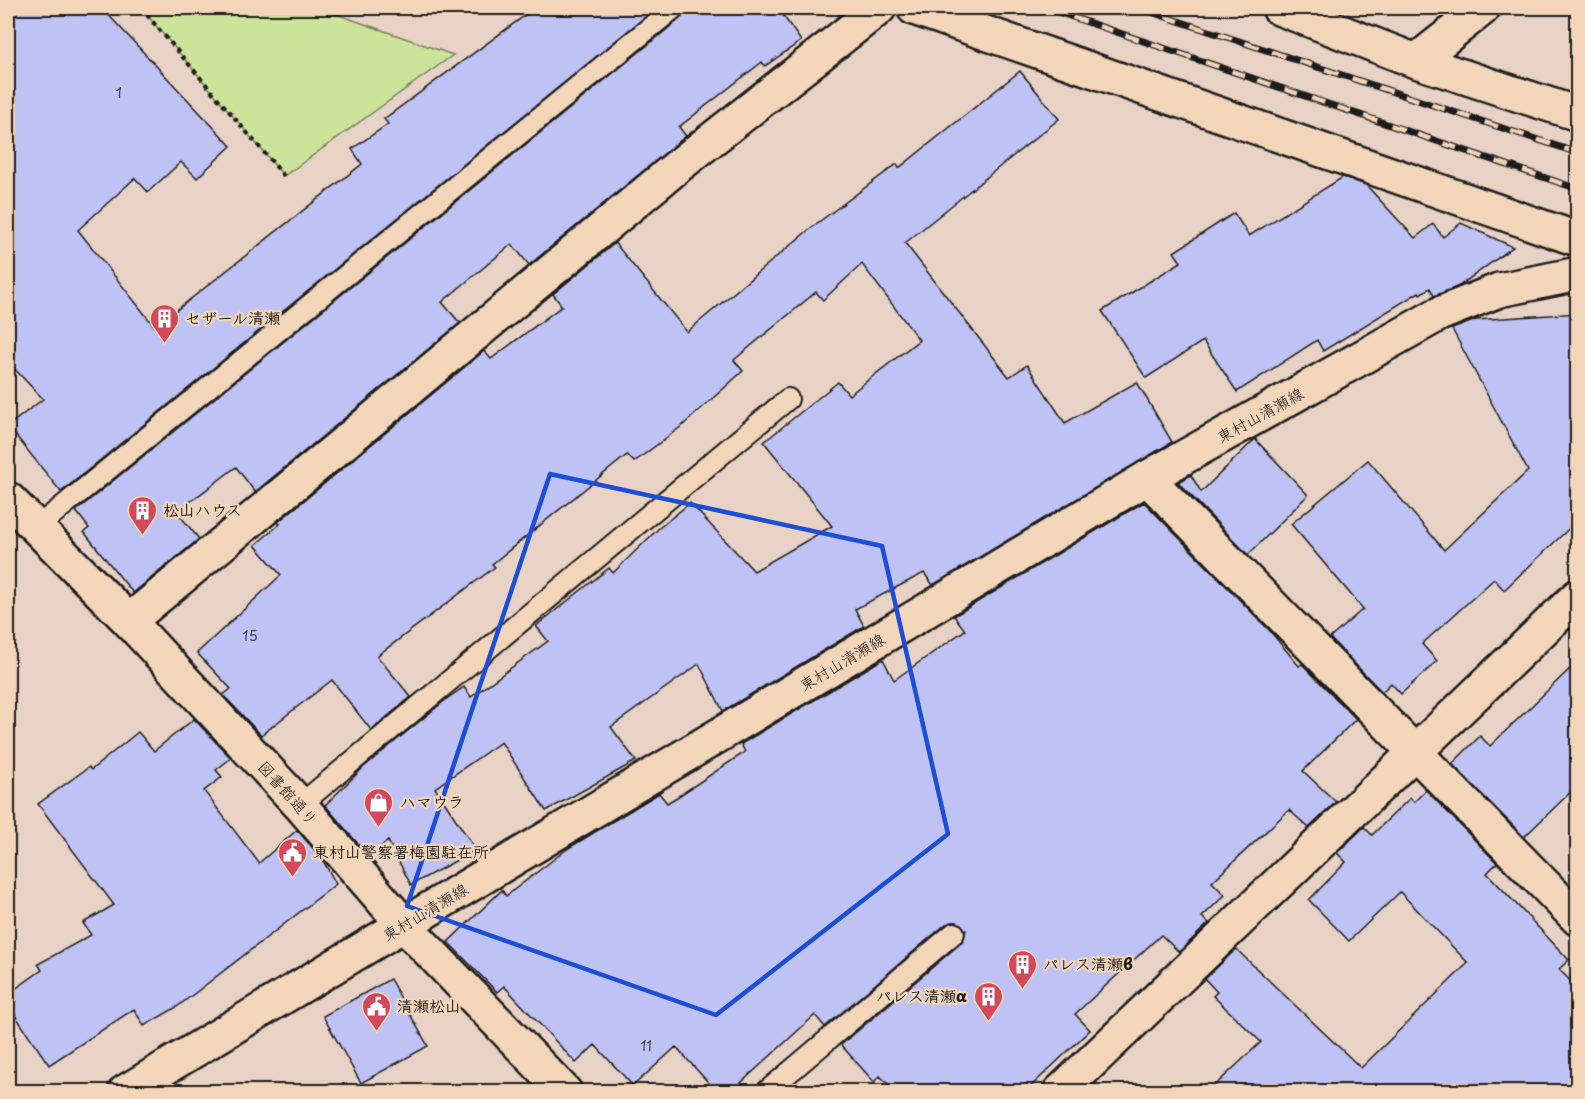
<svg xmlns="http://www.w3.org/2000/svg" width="1585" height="1099" viewBox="0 0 1585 1099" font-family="'Playpen Sans','Klee One',sans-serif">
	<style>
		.green { fill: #cce49a; stroke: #74805b; stroke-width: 1.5 }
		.building { fill: #bec2f4; stroke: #1c1c1c; stroke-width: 1.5 }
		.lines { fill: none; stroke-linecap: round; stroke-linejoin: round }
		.lane-casing { stroke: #1c1c1c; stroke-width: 24 }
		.street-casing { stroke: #1c1c1c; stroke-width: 38 }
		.secondary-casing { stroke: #1c1c1c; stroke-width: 38 }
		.path { stroke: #1c1c1c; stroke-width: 4; stroke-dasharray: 4.5 4.5; stroke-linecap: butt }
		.lane { stroke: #f3d6b9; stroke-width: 20 }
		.street { stroke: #f3d6b9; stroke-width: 33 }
		.secondary { stroke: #f3d6b9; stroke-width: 33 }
		.rail-casing { stroke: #1c1c1c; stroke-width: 7 }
		.rail { stroke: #f3d6b9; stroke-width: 4.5; stroke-dasharray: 14; stroke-linecap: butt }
		.marked { fill: none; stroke: #1d4ed8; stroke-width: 4.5; stroke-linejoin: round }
		.labels { text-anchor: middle; stroke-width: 4.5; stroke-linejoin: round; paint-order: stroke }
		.number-label { font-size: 14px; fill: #444652 }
		.poi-label { font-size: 16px; font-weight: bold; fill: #1c1c1c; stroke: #f3d6b9; text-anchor: start }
		.street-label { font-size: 16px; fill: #1c1c1c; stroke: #f3d6b9 }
	</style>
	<rect width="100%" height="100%" fill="#e8d2c5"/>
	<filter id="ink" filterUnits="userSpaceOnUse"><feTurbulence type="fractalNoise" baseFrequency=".0167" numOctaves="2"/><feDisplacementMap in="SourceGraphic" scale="12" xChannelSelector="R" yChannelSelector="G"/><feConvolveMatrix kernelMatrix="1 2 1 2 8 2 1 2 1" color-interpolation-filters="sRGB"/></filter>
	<g filter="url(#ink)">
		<path class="green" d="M141,8H319L453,55L284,176Z"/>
		<g class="building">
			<path d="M8,8H102L231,146L197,178L181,162L148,192L135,178L78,230L155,327L362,164L352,149L388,124L384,119L535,8H656L61,492L8,426L43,399L8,362Z"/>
			<path d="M686,8H778L801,41L765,66L762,62L679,127L686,136L529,265L512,244L442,302L460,323L255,492L236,467L177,512L199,539L133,593L84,532L89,528L76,511L682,17Z"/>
			<path d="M1020,71L1059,119L905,243L1009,377L1027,365L1065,423L1137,382L1172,442L933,585L924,573L855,609L864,626L723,711L699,664L611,727L636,761L546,811L501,742L435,788L476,850L411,885L388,841L369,857L325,805L365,766L448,698L464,687L471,697L548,641L536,626L609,568L613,573L659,528L690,503L754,571L832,526L764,442L838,382L849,395L919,340L862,264L823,300L816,292L734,360L743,371L682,426L634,462L627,455L492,564L495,567L377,656L411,697L371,730L332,680L261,735L223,695L231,689L197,653L281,575L255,545L280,524L278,522L484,351L491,359L562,306L553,294L615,243L687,332L812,227L897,164L899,168Z"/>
			<path d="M1343,177L1366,185L1415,238L1433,224L1443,237L1461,223L1513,247L1459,286L1434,296L1430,288L1420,294L1419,292L1323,351L1317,340L1237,392L1203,341L1146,378L1102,311L1181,262L1174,252L1234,213L1249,236Z"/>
			<path d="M1578,313V520L1504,590L1494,579L1422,644L1437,661L1401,694L1391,683L1382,692L1330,638L1363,609L1291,524L1368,460L1444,550L1528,471L1452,329L1476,320Z"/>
			<path d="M1255,439L1308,495L1248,555L1178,482L1191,475L1201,492Z"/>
			<path d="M1144,502L1270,631L1299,666L1302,664L1356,719L1303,771L1336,802L1309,828L1289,810L1212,882L1225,895L1202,917L1209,923L1179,952L1161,935L1075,1014L1090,1030L1025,1092H896L880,1076L874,1082L841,1045L962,942L966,930L957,922L946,924L825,1027L815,1015L731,1092H717L676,1047L633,1086L595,1045L576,1063L504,986L497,992L448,942L502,890L506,896L567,849L659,793L667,803L677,797L745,752L741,744L883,659L894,680L965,630L954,616Z"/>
			<path d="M1578,661V785L1524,837L1452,764L1480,736L1490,746Z"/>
			<path d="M194,719L231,758L216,770L222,777L204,791L259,863L297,830L321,857L336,884L177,1007L144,1026L134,1009L49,1065L8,1005V994L42,970L38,964L91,935L83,923L114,905L38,804L89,767L91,770L138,732L154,751Z"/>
			<path d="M1426,790L1497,863L1487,873L1569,960L1559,969L1578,989V1092H1208L1261,1042L1213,996L1217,992L1205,979L1236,949L1361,1068L1468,963L1400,892L1349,941L1309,900L1346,862L1337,853L1364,827L1372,835L1410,798L1414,802Z"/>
			<path d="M390,979L428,1046L361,1083L323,1016Z"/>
		</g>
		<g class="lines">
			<defs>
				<g id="lane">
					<path d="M36,528L674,8"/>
					<path d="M300,805L788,399"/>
					<path d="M766,1092L954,933"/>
				</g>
				<g id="street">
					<path d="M914,8L1574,238"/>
					<path d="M1279,8L1416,61L1578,114"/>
					<path d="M1416,61L1483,8"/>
					<path d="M1147,478L1578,919"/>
					<path d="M129,621L678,166L879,8"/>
				</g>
				<g id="secondary">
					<path d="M8,499L129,621L300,805L404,925L565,1092"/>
					<path d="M125,1092L1147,478L1439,314L1499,290L1578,274"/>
					<path d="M1060,1092L1578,596"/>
				</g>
			</defs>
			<use href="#lane" class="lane-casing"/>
			<use href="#street" class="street-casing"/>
			<use href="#secondary" class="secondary-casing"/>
			<path class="path" d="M141,8L284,176"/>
			<use href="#lane" class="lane"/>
			<use href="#street" class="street"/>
			<use href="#secondary" class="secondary"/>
			<defs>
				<g id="rail">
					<path d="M1046,8L1578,189"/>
					<path d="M1139,8L1578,153"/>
				</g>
			</defs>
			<use href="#rail" class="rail-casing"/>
			<use href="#rail" class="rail"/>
		</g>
	</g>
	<path class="marked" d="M550,474L882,546L948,834L716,1015L407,906Z"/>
	<defs>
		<symbol id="building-pin" viewBox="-11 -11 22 30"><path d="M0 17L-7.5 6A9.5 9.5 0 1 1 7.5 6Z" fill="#d1495b" stroke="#f3d6b9"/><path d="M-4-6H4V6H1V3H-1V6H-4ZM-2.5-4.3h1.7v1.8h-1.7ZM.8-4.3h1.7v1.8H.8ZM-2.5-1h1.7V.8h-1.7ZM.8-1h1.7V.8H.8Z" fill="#fff"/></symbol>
		<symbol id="shop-pin" viewBox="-11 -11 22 30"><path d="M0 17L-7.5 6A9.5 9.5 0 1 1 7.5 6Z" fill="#d1495b" stroke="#f3d6b9"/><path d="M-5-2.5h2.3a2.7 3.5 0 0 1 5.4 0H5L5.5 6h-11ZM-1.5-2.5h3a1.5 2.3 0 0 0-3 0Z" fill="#fff"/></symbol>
		<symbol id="civic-pin" viewBox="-11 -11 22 30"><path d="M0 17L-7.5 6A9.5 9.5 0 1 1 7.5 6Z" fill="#d1495b" stroke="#f3d6b9"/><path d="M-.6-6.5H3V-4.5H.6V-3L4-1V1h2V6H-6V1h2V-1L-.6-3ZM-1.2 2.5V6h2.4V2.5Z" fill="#fff"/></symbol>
	</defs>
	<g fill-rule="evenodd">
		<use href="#building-pin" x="148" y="302" width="33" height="45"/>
		<use href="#building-pin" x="126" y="494" width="33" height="45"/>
		<use href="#shop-pin" x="362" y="786" width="33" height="45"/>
		<use href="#civic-pin" x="276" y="836" width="33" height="45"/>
		<use href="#building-pin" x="1006" y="948" width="33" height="45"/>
		<use href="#building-pin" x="972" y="980" width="33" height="45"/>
		<use href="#civic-pin" x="360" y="990" width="33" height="45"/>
	</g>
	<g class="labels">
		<g class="number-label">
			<text x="119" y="98">1</text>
			<text x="250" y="641">15</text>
			<text x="646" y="1051">11</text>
		</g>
		<g class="poi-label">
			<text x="185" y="324">セザール清瀬</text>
			<text x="163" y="516">松山ハウス</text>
			<text x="400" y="808">ハマウラ</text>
			<text x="313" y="858">東村山警察署梅園駐在所</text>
			<text x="1043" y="970">パレス清瀬β</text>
			<text x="967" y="1002" text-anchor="end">パレス清瀬α</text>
			<text x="397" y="1012">清瀬松山</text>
		</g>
		<g class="street-label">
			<text transform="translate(1260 415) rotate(-29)" y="6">東村山清瀬線</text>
			<text transform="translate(842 662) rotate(-31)" y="6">東村山清瀬線</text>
			<text transform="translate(288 793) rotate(48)" y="6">図書館通り</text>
			<text transform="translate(425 912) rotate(-31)" y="6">東村山清瀬線</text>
		</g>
	</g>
	<rect width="1585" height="1099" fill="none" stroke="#f3d6b9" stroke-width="30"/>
	<rect x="15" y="15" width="1555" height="1069" fill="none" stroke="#1c1c1c" stroke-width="2" filter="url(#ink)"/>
</svg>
